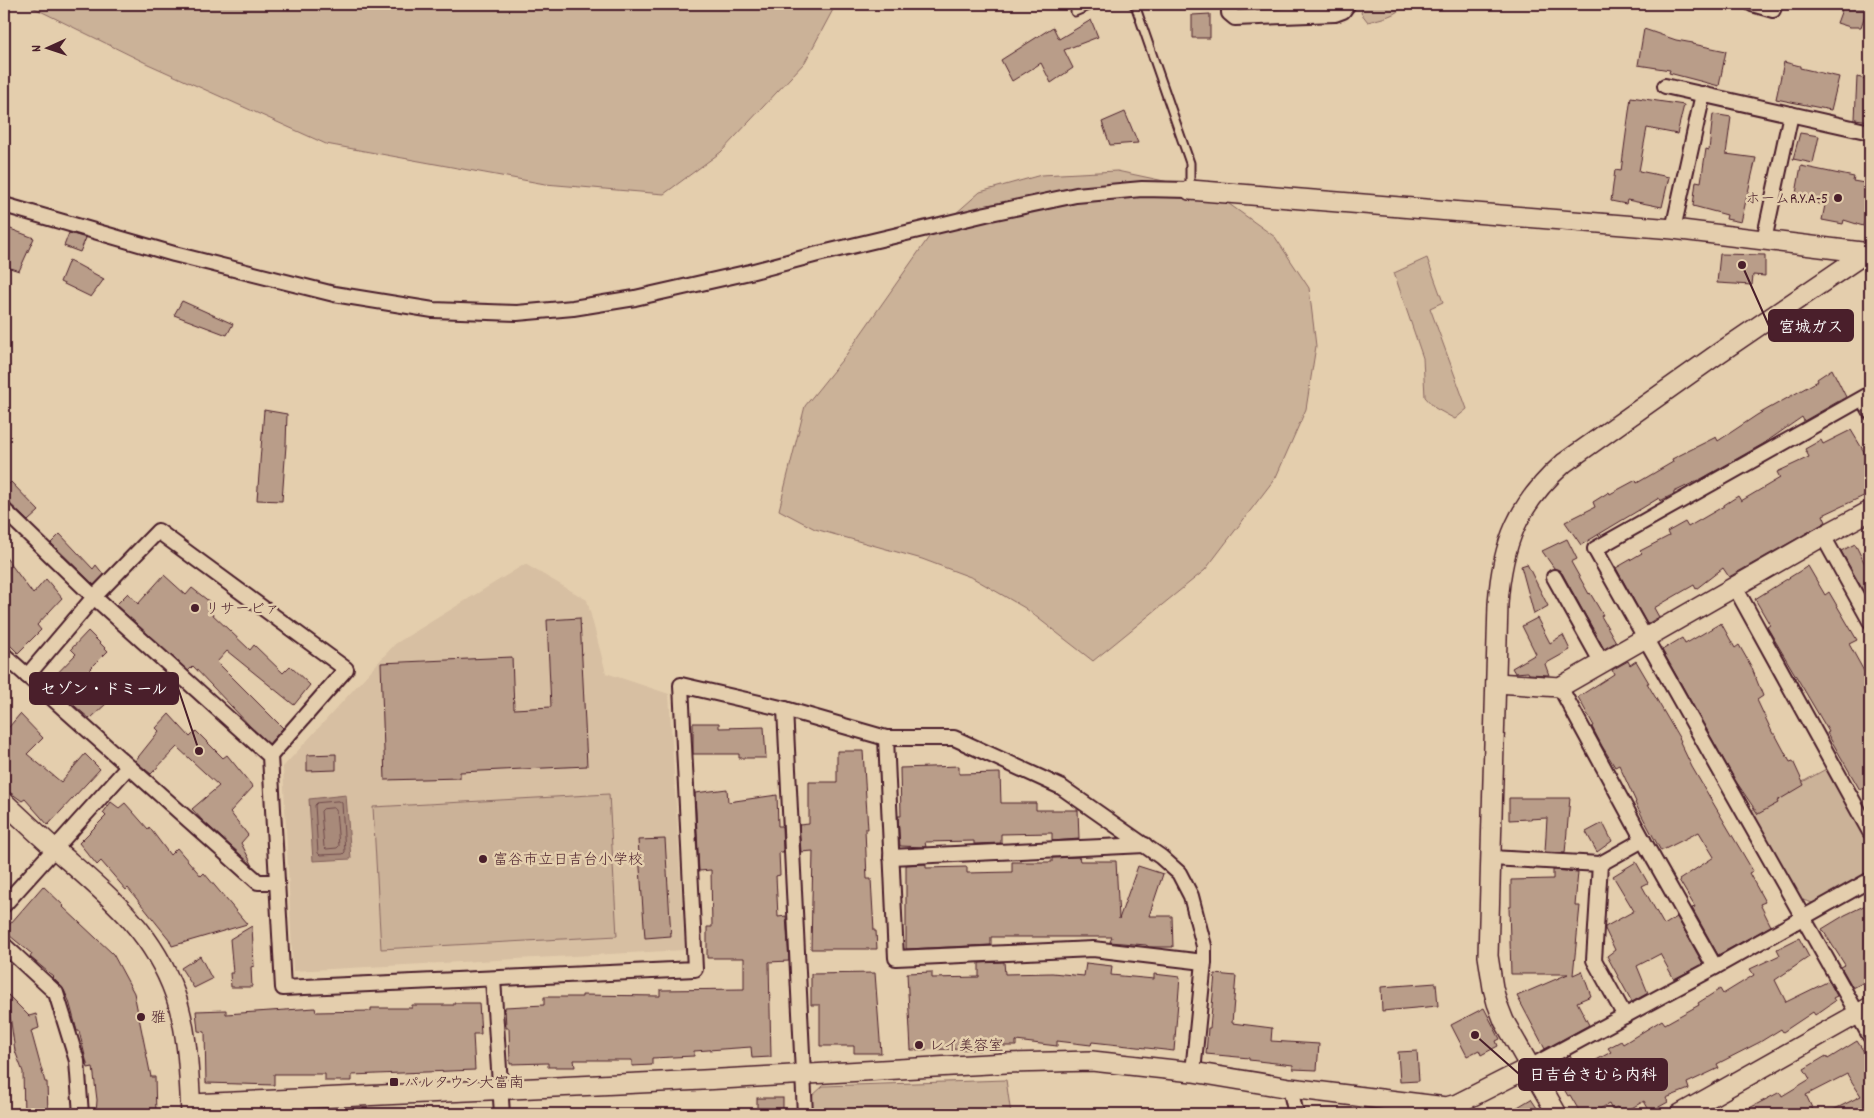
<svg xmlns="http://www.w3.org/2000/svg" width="1874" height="1118" viewBox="0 0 1874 1118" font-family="Dekko,'Klee One',sans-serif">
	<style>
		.built { fill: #d7bfa2 }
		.green { fill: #cbb298; stroke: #8a6862 }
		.water { fill: #a88a7a; stroke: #825f5a }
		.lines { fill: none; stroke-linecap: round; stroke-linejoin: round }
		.shore { stroke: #704a4b; stroke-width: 1 }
		.building { fill: #b99d89; stroke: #4a1f2b }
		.lane-casing { stroke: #4a1f2b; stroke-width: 11 }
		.street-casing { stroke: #4a1f2b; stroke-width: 18 }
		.secondary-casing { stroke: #4a1f2b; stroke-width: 22 }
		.lane { stroke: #e4cead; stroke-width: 7 }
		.street { stroke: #e4cead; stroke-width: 14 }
		.secondary { stroke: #e4cead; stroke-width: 19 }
		.poi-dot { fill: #4a1f2b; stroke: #e4cead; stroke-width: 2 }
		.labels { text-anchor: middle; stroke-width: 5; stroke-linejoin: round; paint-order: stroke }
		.poi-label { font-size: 15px; fill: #4a1f2b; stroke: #e4cead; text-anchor: start }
		.leader { fill: none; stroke: #4a1f2b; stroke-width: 2 }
		.callout-dot { fill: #4a1f2b; stroke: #e4cead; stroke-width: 2 }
		.callout { fill: #4a1f2b; stroke: #4a1f2b; stroke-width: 2 }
		.callout-label { font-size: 16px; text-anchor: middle; font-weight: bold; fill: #fff }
	</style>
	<rect width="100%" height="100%" fill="#e4cead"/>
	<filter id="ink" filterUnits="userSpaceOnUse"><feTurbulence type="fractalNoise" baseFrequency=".02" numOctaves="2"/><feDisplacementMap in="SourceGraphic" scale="10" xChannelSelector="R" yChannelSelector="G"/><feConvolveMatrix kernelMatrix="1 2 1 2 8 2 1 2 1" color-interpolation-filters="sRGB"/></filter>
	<g filter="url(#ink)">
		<path class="built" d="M525,564L587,600L606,673L669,694L685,950L293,971L283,767L395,644Z"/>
		<g class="green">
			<path d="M26,4H836L805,62L721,152L664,194L545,184L326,144L148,64Z"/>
			<path d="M1364,4H1404C1398,16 1381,18 1368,22L1361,13Z"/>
			<path d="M1117,171L1211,191L1275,237L1309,288L1316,346L1306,409L1276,477L1205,570L1093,661L1025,608L973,578L922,559L815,529L779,510L805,406L846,355L929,237L980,192L1041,175Z"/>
			<path d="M1427,258L1443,302L1430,308L1467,409L1455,419L1435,408L1425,397L1423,358L1394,273Z"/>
			<path d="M1826,769L1870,843V874L1813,903L1799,899L1752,810Z"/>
			<path d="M609,794L617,936L381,949L373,807Z"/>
			<path d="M1006,1080L1011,1114H812L811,1097L823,1086Z"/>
		</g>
		<path class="water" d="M346,795L351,859L313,861L309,799Z"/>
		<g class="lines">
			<g class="shore">
				<path d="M339,801L342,803L345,852L343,854L320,855L318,853L315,805L317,803Z"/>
				<path d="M333,808L336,810L339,846L337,848L326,849L324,847L321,811L323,809Z"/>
			</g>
		</g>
		<g class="building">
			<path d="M1844,4H1858L1868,6L1861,27H1850L1837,23Z"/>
			<path d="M1210,14V38H1192V15Z"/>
			<path d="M1091,20L1098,37L1064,50L1073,68L1051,83L1041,63L1012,81L1001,60L1053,27L1059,39Z"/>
			<path d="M1644,29L1676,40L1693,43V44L1726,51L1719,86L1669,73L1670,70L1638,65Z"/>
			<path d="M1784,62L1800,66V68L1839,77L1831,110L1776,99Z"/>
			<path d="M1857,77L1870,80V121L1855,119Z"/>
			<path d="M1631,97L1684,105L1677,134L1647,128L1639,171L1669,177L1662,207L1627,200L1626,204L1611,201L1615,170L1621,171Z"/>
			<path d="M1125,112L1138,143L1110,145L1102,122Z"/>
			<path d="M1713,114L1731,117L1726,154L1756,158L1741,222L1726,219L1727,215L1693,206L1696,181L1701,182L1706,149L1709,150Z"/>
			<path d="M1800,133L1819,136L1813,163L1793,159Z"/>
			<path d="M1801,166L1854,177L1853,181L1870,184V211H1868L1863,226L1844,220L1843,224L1822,220L1825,205L1795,199Z"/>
			<path d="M8,228L34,238L19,271L4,266V241Z"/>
			<path d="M69,233L86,238L80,252L64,246Z"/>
			<path d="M1720,254L1765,255V276L1753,275L1752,285L1717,283Z"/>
			<path d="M69,260L104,279L91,297L60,282Z"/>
			<path d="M182,301L233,324L227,335L174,315Z"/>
			<path d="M1832,369L1846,397L1804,421L1802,417L1763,444L1701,479L1674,492V494L1660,501L1659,498L1581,545L1565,522L1595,507L1593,502L1609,492L1610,494L1636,480L1637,483L1673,462L1672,459L1716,437L1718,441L1757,415L1818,381L1817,379Z"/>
			<path d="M264,410L287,414L286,445L282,501L257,500Z"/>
			<path d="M1851,430L1866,455L1870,466V493L1823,515L1826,522L1729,577L1723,568L1696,589L1694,585L1654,608L1659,617L1647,624L1616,568L1642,553L1640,551L1669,536L1667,532L1685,522L1688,527L1724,506V505L1738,496L1741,501L1780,478L1777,472L1809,457L1805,449L1821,440L1823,444Z"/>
			<path d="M11,482L39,511L28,521L10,504L4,501V489Z"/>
			<path d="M60,534L93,569L96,565L104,575L94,585L51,543Z"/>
			<path d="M1567,539L1577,559L1571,562L1589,594L1590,593L1603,615L1601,616L1616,642L1604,649L1562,573L1554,568L1542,551Z"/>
			<path d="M1855,544L1870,574V603L1841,551Z"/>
			<path d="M4,555L33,594L46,579L62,598L37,625L41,630L18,653L4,639Z"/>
			<path d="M1527,564L1548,606L1534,614L1521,566Z"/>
			<path d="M1808,566L1825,595L1829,592L1857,640L1849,644L1870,682V785L1860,790L1827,733L1829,732L1767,627L1770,625L1755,599Z"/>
			<path d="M164,575L186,595L192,588L215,606L210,612L250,650L254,645L283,673L290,666L310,685L294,705L227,651L217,662L283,728L269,744L250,726L193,666L188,671L116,605L128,593L138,604Z"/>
			<path d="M580,618L587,766L460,772V778L385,780L381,663L512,657L514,709L551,707L547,620Z"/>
			<path d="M1537,618L1550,643L1563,635L1570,650L1545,664L1549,675L1529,674L1528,672L1515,673L1512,668L1536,654L1522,626Z"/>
			<path d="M1721,623L1735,648L1739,645L1751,666L1763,696L1757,700L1773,734H1775L1790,762L1793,761L1804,785L1777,801L1778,803L1758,814L1735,780L1662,650L1682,638L1685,644Z"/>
			<path d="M88,631L108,651L81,678L110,700L90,719L48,683L76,654L71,649Z"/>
			<path d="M1628,661L1630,665L1636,661L1649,683H1647L1681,741L1680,742L1692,767L1753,871L1749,873L1765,902L1760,904L1771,926L1718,955L1692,908L1695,907L1679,880L1714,857L1699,832L1661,851L1635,803L1636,802L1619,765L1615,767L1602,746L1592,727L1594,726L1578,697L1614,674L1612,670Z"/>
			<path d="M20,714L43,738L27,754L61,782L85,754L100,769L48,825L25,799L22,801L4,788V733Z"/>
			<path d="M169,714L190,737L196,731L223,758L227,755L253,787L230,812L248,835L241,843L253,866L202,820L192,809L219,786L177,747L151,774L135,761L159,731L156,728Z"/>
			<path d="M693,723H719V728L764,727L766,758H739V754H693Z"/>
			<path d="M837,751H863L868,829H865L867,879H871L874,931H876L877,949H811L813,851L801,852L799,825L809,824V782H837Z"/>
			<path d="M336,754V770L307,771V755Z"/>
			<path d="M959,766V774L1000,773L1001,803H1036V810H1078L1079,839L1052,841V833L1001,834V843L974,844V841L925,842L926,847L900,846L898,816H901L900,768Z"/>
			<path d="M727,789L728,802L777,795L778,826H782L783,852H779L780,875L776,876L778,917L786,916L789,961L769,962L771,1057L752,1058L751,1047L694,1051V1056L652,1058V1065L632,1066V1060H574L575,1067H548V1063L510,1064L509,1028H506L505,1007L544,1005V997H582V995L660,996V990L744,989V958H707V927H712L711,870L699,871L695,793Z"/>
			<path d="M1509,798H1570L1565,853L1545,852L1547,818L1509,820Z"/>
			<path d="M111,802L119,808L125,803L148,829L149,827L170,855L177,848L201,876L204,873L247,924L172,946L169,939L128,888L126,890L101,861L97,865L79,843L106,816L103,813Z"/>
			<path d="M1603,823L1612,841L1597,852L1586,832Z"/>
			<path d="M665,839L671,936L645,938L638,840Z"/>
			<path d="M1079,857L1080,861H1116L1119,919L1138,866L1163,874L1149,916H1172L1173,947H1149L1146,945L1110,942L1112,937H991V945L906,949V865L926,864V868L967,867V873L1012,872V862H1052V858Z"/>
			<path d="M1636,862L1648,883L1642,886L1664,925L1677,917L1703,964L1674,979L1660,954L1637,966L1648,993L1632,1002L1607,956L1615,950L1605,929V927L1634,911L1613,876Z"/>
			<path d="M1553,870L1578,872L1575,906H1580L1573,975L1582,971L1591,996L1577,1002L1589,1025L1545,1049L1517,996L1568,974H1511L1509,907H1511V880L1553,879Z"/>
			<path d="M43,886L64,906L63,907L113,954L134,993L151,1077H155L156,1114H96L97,1100L93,1067L88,1068L79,1031H77L69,1001L64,990L53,978L54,977L30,957L32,954L4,931Z"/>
			<path d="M1870,903V979L1853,988L1841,967L1845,965L1822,929L1845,915Z"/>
			<path d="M252,926L254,966L251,967L252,987H231L230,973H233L230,939Z"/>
			<path d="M1799,938L1809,957L1775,980L1786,1002L1829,981L1837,996L1833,998L1835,1001L1815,1015L1813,1012L1783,1032L1781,1029L1760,1042L1717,1064L1719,1068L1687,1083L1689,1089L1666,1098L1668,1102L1650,1112L1644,1101L1621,1114L1617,1107L1612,1110L1609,1104L1590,1114H1581L1570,1095L1568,1096L1553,1070L1555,1069L1552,1065L1570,1055L1578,1070L1611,1052L1608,1048L1621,1041L1623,1044L1662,1020L1665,1024L1699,1005L1698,1003L1720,989L1723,994L1754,975L1750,969L1780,955L1777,949Z"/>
			<path d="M200,956L212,979L194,988L181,968Z"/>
			<path d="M1004,962L1005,974L1052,973L1084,976L1086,963L1112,966L1111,975L1154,979V974L1180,977L1174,1051L1092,1042L1091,1045L1057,1041V1046L1016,1041V1046H979L980,1050L952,1049L911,1050L907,973L932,972V978L979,977V963Z"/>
			<path d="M875,973L881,1053H854V1046H820V1005H811V974Z"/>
			<path d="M1215,974L1236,976L1232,1023L1272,1028L1271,1041L1319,1044L1317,1070L1293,1069V1065L1249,1060V1058L1206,1054L1208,1028H1210Z"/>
			<path d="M1436,983L1438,1006L1382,1011L1381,987Z"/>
			<path d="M7,994L29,1016L36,1014L39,1028L31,1031L45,1082H47L48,1114H24L23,1072L15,1051Z"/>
			<path d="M454,1003H479L481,1034H473L475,1070L352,1075V1081H325V1074H274V1085L206,1083L205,1032L198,1031L196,1011L226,1010V1014L315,1008L316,1012L371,1011V1008H412V1005H454Z"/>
			<path d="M1484,1008L1500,1039L1496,1041L1498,1046L1481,1055L1479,1050L1467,1056L1451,1025Z"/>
			<path d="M1857,1041L1870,1061V1114H1825L1861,1096L1847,1074L1806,1095L1813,1110L1806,1114H1738L1780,1092L1782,1096L1810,1079L1804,1069L1826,1056L1828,1059Z"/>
			<path d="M1417,1051L1419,1081L1400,1082L1398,1052Z"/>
			<rect x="757" y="1098" width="26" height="16"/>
			<path d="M1531,1099L1541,1114H1506Z"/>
		</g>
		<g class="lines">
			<defs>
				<g id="lane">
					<path d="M1133,4L1135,5L1190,163V188"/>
					<path d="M1075,12L1094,4"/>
				</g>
				<g id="street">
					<path d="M1229,4V13L1235,18L1335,14L1343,11L1348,4"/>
					<path d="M1752,4L1773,10L1775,4"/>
					<path d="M1665,86L1870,132"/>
					<path d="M4,205L174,254L334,294L433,310L517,313L573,308L635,298L750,272L818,254L986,214L1076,195L1142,189L1190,190"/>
					<path d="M1673,229L1703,94"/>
					<path d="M1764,240L1791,114"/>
					<path d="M1870,394L1595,549L1870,1036"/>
					<path d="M1863,399L1870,412"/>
					<path d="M4,510L94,597L270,756L283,988L695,969L681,685L785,709L886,738H954L1061,787L1161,857L1179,873L1191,896L1204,946V962L1193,1072"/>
					<path d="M1823,536L1870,621"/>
					<path d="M1554,577L1602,663"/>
					<path d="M1735,587L1870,832"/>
					<path d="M4,655L258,882H277"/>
					<path d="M27,676L94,597L158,531L346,669L270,756"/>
					<path d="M1560,687L1643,840L1715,967"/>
					<path d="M785,709L805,1114"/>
					<path d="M886,738L896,958L1093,949L1204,962"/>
					<path d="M891,857L1145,845"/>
					<path d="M1491,858L1600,864L1643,840"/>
					<path d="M1600,864L1594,960L1625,1016"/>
					<path d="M4,905L128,767"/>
					<path d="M4,945L56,993L77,1061L81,1114"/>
					<path d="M493,979L502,1114"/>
					<path d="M1530,1067L1715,967L1870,880"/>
					<path d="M1290,1088L1296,1114"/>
				</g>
				<g id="secondary">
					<path d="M1190,190L1673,229L1870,253"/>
					<path d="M1496,683L1560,687L1823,536L1870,511"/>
					<path d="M4,802C23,820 43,839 63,856C111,898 153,932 175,994C188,1031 189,1074 191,1114"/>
					<path d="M191,1104L703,1080L1006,1063L1092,1061L1193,1072L1290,1088L1446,1107L1457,1104L1530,1067"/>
					<path d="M1557,1114L1504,1021L1497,1003L1493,988L1488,956L1498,604C1502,543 1518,504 1564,463L1719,353L1870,250"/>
					<path d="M1680,1114L1870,1007"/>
				</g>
			</defs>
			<use href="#lane" class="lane-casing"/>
			<use href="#street" class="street-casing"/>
			<use href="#secondary" class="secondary-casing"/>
			<use href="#lane" class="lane"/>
			<use href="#street" class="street"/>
			<use href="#secondary" class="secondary"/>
		</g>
	</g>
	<g class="poi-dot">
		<circle cx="1838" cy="198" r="5"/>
		<circle cx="195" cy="608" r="5"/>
		<circle cx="483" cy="859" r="5"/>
		<circle cx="141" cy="1017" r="5"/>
		<circle cx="919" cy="1045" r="5"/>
		<rect x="389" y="1077" width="10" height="10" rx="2.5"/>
	</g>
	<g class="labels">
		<g class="poi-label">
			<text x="1828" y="203" text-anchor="end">ホームR.Y.A-5</text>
			<text x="205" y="613">リサービァ</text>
			<text x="493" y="864">富谷市立日吉台小学校</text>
			<text x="151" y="1022">雅</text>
			<text x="929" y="1050">レイ美容室</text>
			<text x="404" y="1087">パルタウン大富南</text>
		</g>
	</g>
	<path class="leader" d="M1742 265L1769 326M199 751L178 688M1475 1035L1519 1074"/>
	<g class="callout-dot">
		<circle cx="1742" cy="265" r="5"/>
		<circle cx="199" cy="751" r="5"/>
		<circle cx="1475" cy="1035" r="5"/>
	</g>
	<g class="callout">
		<rect x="1769" y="310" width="84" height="31" rx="5"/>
		<rect x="30" y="673" width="148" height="31" rx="5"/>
		<rect x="1519" y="1059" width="148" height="31" rx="5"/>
	</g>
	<g class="callout-label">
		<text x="1811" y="332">宮城ガス</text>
		<text x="104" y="694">セゾン・ドミール</text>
		<text x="1593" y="1080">日吉台きむら内科</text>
	</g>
	<rect width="1874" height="1118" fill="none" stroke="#e4cead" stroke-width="20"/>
	<rect x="10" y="10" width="1854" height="1098" fill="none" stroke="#4a1f2b" stroke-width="2" filter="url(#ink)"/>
	<g transform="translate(48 48) rotate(267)" stroke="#e4cead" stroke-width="4" paint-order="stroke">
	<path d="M0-4L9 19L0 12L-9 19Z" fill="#4a1f2b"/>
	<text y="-8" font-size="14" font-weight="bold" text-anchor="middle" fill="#4a1f2b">N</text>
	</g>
</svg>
